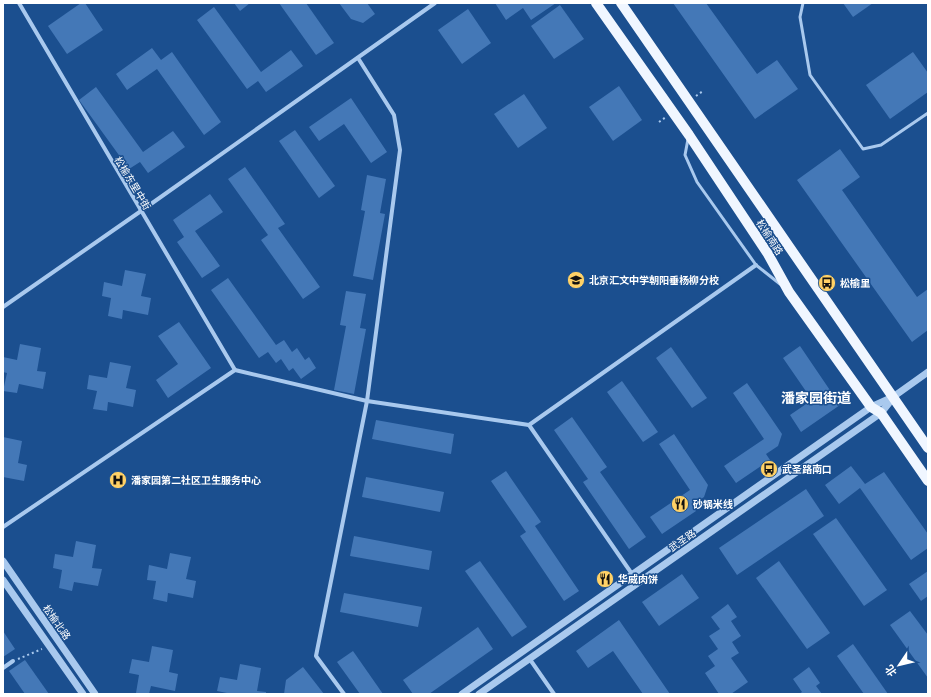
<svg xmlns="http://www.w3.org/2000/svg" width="931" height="697" viewBox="0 0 931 697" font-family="Overpass,'Noto Sans SC',sans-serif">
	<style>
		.building { fill: #4478b7 }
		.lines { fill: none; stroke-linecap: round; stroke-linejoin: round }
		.path { stroke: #a9c9ee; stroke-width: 2; stroke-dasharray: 2 3; stroke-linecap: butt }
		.service { stroke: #a9c9ee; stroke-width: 3 }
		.minor { stroke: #a9c9ee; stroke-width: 4 }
		.tertiary { stroke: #a9c9ee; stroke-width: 7 }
		.primary { stroke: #f0f6ff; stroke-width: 10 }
		.labels { text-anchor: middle; stroke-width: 3; stroke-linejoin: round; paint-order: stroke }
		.street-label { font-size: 10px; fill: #fff; stroke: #1b4f8f }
		.poi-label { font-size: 10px; font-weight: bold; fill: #fff; stroke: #1b4f8f; text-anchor: start }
		.district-label { font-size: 14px; font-weight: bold; fill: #fff; stroke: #1b4f8f }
	</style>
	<rect width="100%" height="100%" fill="#1b4f8f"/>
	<g class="building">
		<path d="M81,3H85L103,30L67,54L48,26Z"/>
		<path d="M234,3H250L240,11Z"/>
		<path d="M279,3H306L334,43L316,55Z"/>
		<path d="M339,3H367L375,14L363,23L351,19Z"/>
		<path d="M495,3H556L531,20L523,8L506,20Z"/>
		<path d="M673,3H706L757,74L777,60L798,89L755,119Z"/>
		<path d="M843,3H873L853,17Z"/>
		<path d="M560,5L584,39L554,59L531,26Z"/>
		<path d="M214,7L261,72L291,50L303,66L266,92L258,81L247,89L197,20Z"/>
		<path d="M468,9L491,43L462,64L438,30Z"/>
		<path d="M152,48L161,60L172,52L221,122L204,135L157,69L127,90L116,74Z"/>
		<path d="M913,52L928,73V92L890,119L866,85Z"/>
		<path d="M619,86L642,120L613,141L589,107Z"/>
		<path d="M96,87L143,152L173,131L185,147L148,173L140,162L129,169L79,100Z"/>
		<path d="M524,94L547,128L518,148L494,114Z"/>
		<path d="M351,98L387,152L371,163L344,124L319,141L309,127Z"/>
		<path d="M295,130L335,186L319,198L279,141Z"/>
		<path d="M840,149L860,177L842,190L917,297L928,289V330L912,342L797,180Z"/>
		<path d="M245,167L285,224L278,228L320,287L303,299L261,240L268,235L228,179Z"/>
		<path d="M367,175L386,179L380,213L385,214L373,280L353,276L365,211L361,210Z"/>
		<path d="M210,194L223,212L195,231L220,266L202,278L177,242L184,237L173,220Z"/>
		<path d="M125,270L146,274L141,296L151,298L148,315L123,310L122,319L108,316L111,298L102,296L104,282L122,286Z"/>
		<path d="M228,278L276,345L284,340L292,352L297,348L305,360L309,357L316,368L301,379L293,368L289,371L281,359L276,363L268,352L259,358L211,290Z"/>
		<path d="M346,291L366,294L360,328L366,329L354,394L334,390L346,326L340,325Z"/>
		<path d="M179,322L211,368L168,398L156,380L178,364L158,336Z"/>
		<path d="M20,344L41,348L37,371L46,372L43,389L19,384L17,393L3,391L7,373L3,372V357L17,360Z"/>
		<path d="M800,346L840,405L801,432L790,415L812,400L783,358Z"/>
		<path d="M671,347L707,398L692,408L656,358Z"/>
		<path d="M110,362L131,366L126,388L136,390L133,407L108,402L107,411L93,409L97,391L87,389L89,375L107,378Z"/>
		<path d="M622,381L658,432L643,442L607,392Z"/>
		<path d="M747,383L782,434L778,446L766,454L770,460L736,483L724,466L764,439L733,393Z"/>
		<path d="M572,417L607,467L600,472L646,537L629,549L583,482L588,479L554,430Z"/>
		<path d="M376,420L454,434L451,454L372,439Z"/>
		<path d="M674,434L708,485L704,497L692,505L696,511L662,534L650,517L690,490L659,444Z"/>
		<path d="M3,437L22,441L18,463L27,465L24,481L3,477Z"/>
		<path d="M851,466L865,484L884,472L928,534V548L911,560L860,488L839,504L825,485Z"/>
		<path d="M506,471L541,522L535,526L579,591L564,601L520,536L526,532L491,481Z"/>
		<path d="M366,477L444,492L440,512L362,497Z"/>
		<path d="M806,489L824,516L737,575L719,548Z"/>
		<path d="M836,518L887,590L864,606L813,534Z"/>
		<path d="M354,536L432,551L429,570L350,556Z"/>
		<path d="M76,541L96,545L92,568L102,569L98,586L74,582L72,591L59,588L62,570L53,568L55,554L73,557Z"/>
		<path d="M170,553L191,557L186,579L196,581L193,598L168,593L167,602L153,599L156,581L147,580L149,565L167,569Z"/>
		<path d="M480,561L527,627L512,637L465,571Z"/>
		<path d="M779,561L830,633L807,649L756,578Z"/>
		<path d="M928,571V596L921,601L909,584Z"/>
		<path d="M682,574L699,598L659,626L642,602Z"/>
		<path d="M344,593L422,607L418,627L340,612Z"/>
		<path d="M728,604L737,617L731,621L741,636L732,642L739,653L731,658L748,682L731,694H719L705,673L715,666L708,656L718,649L709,636L720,629L711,617Z"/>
		<path d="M910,611L928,635V678L890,625Z"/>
		<path d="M619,620L670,694H643L613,651L588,668L576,651Z"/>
		<path d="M478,627L493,649L429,694H413L403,680Z"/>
		<path d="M3,631L15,649L3,657Z"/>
		<path d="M853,644L888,694H864L837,656Z"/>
		<path d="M152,646L173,650L169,672L178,674L175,691L151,686L149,694L136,693L139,675L129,673L132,659L149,662Z"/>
		<path d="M353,651L383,694H360L337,662Z"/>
		<path d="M25,660L49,694H25L9,671Z"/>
		<path d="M240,664L261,668L257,691L266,692V694H227V693L217,691L220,677L237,680Z"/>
		<path d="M303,667L324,694H284L286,680Z"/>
		<path d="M809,667L820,683L816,686L822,694H799L802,692L793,679Z"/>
	</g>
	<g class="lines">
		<g class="path">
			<path d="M696,96L703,91"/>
			<path d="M659,122L666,117"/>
			<path d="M18,659L42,649"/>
		</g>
		<g class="service">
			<path d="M803,3L800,17L810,75L863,149L881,145L928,113"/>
			<path d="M688,139L685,155L697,182L756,265L780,284"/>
		</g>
		<g class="minor">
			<path d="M19,3L235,370"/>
			<path d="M3,307L141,211L435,3"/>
			<path d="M529,425L756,265"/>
			<path d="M3,527L235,370L367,401L529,425L632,574"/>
			<path d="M529,658L554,694"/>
			<path d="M3,668L13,661"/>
			<path d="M344,694L316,656L367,401L400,150L394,115L358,58"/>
		</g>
		<g class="tertiary">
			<path d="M3,561L95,694"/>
			<path d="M3,580L83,694"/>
			<path d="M462,694L871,407L893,397L928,372"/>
			<path d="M479,694L881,413L892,399"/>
		</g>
		<g class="primary">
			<path d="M596,3L689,135L768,254L789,292L871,407L881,413L928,481"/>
			<path d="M621,3L928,448"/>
		</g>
	</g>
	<defs>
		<symbol id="school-disc" viewBox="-11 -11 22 22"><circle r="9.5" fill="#ffd166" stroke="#1b4f8f"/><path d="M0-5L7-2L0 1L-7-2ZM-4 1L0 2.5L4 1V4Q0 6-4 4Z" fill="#111"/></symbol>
		<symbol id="bus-disc" viewBox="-11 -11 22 22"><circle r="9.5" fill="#ffd166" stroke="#1b4f8f"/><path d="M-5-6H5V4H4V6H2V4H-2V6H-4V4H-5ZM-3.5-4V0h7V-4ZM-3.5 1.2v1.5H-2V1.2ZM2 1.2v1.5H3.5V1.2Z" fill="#111"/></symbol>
		<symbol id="hospital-disc" viewBox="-11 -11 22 22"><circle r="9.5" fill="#ffd166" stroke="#1b4f8f"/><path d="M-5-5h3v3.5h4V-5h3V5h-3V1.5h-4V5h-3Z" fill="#111"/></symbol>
		<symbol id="restaurant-disc" viewBox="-11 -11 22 22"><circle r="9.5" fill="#ffd166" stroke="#1b4f8f"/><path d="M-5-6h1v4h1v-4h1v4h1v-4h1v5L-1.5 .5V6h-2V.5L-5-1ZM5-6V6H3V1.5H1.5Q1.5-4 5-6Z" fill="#111"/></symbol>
	</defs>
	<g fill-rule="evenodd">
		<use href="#school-disc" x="566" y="270" width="20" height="20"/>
		<use href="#bus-disc" x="817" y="273" width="20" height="20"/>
		<use href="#bus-disc" x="759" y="459" width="20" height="20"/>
		<use href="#hospital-disc" x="108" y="470" width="20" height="20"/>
		<use href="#restaurant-disc" x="670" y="494" width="20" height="20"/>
		<use href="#restaurant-disc" x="595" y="569" width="20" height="20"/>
	</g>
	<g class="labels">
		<g class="street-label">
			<text transform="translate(133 183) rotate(59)" y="4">松榆东里中街</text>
			<text transform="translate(770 237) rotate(57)" y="4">松榆南路</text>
			<text transform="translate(682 540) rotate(-35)" y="4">武圣路</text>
			<text transform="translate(57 622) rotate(55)" y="4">松榆北路</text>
		</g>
		<g class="poi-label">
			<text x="589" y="284">北京汇文中学朝阳垂杨柳分校</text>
			<text x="840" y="287">松榆里</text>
			<text x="782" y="473">武圣路南口</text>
			<text x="131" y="484">潘家园第二社区卫生服务中心</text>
			<text x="693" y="508">砂锅米线</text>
			<text x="618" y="583">华威肉饼</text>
		</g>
		<g class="district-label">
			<text x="816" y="403">潘家园街道</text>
		</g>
	</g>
	<rect width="931" height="697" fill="none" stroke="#ffffff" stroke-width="8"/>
	<g transform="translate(899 665) rotate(235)" stroke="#1b4f8f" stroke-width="3" paint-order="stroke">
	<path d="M0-3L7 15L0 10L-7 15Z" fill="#ffffff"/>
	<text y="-6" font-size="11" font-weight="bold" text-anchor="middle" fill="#ffffff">北</text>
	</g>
</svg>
